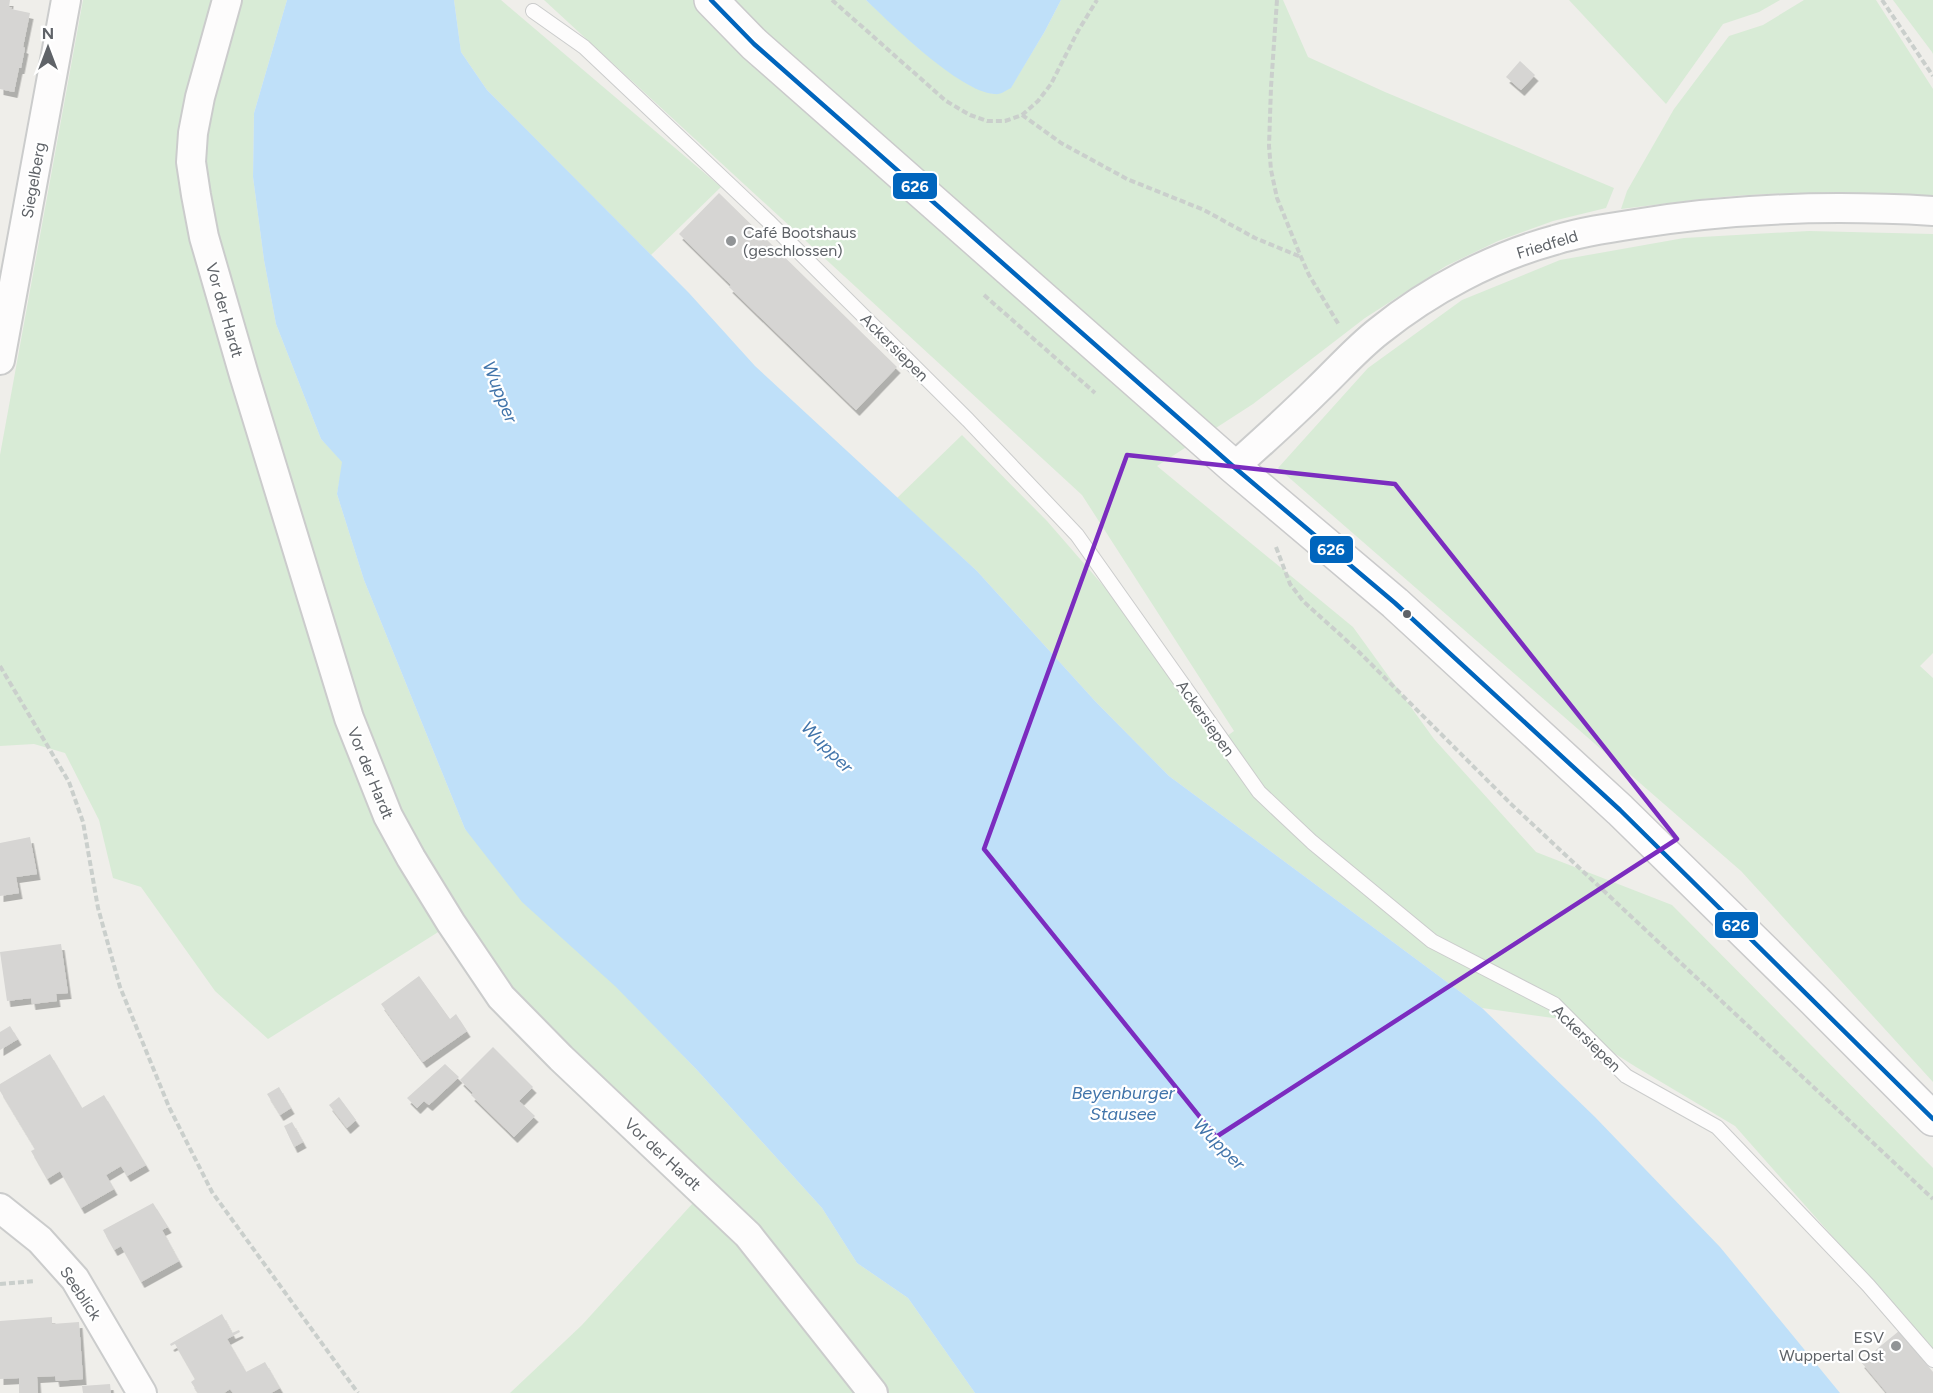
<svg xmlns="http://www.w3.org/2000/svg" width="1933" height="1393" viewBox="0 0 1933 1393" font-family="Figtree,sans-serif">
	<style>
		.green { fill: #d8ebd6 }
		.water { fill: #bfe0f9 }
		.building { fill: #d6d5d3; filter: url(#shadow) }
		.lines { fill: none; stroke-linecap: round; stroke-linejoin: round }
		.lane-casing { stroke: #cbcccc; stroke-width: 16 }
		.street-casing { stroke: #cbcccc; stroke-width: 32 }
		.secondary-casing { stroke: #cacacb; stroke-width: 36 }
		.path { stroke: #cacfcc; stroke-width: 4; stroke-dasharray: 6 3; stroke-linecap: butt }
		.lane { stroke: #fdfcfc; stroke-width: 14 }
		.street { stroke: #fdfcfc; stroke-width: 28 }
		.secondary { stroke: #fdfcfc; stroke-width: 33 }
		.bus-1-casing { stroke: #fff; stroke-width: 9 }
		.bus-1 { stroke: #0065bd; stroke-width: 4.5 }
		.marked { fill: none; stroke: #7b2cbf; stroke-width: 4.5; stroke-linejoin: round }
		.poi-dot { fill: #919496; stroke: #fff; stroke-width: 2 }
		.bus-dot { fill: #5f6368; stroke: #fff; stroke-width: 2 }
		.labels { text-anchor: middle; stroke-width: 4.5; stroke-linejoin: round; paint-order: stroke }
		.street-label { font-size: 16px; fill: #5f6368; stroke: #fff }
		.poi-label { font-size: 16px; fill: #5f6368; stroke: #fff; text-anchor: start }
		.water-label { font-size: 18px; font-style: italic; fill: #4174aa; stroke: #fff }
		.line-badge { stroke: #fff; stroke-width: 2 }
		.badge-label { font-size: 16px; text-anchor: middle; font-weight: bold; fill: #fff }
	</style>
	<defs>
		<filter id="shadow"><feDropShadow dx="3.5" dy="6" stdDeviation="0" flood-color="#0004"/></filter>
	</defs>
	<rect width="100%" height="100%" fill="#efeeea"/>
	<g class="green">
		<path d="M83,0H287L254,113L253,177L264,260L276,324L321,439L343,462L337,494L364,580L465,829L696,1069L822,1208L857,1263L908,1298L975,1393H510L582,1325L703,1192L451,924L268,1039L215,991L141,887L113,878L99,820L65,753L34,744L0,746V455Z"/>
		<path d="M454,0H501L721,187L651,255L487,90L461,52Z"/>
		<path d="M544,0H866L918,48L943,67L981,90L994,94L1011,87L1045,31L1061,0H1283L1308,57L1385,92L1614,188L1606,208L1553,221L1498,241L1446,266L1365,318L1253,404L1157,466L1353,627L1434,739L1536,852L1672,905L1933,1168V1350L1735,1126L1636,1067L1560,1019L1482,1008L1169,776L1095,701L977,571L897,498L962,435L1047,521L1140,628L1216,744L1234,731L1082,495Z"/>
		<path d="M1569,0H1780L1759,12L1723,24L1666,104Z"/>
		<path d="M1804,0H1876L1933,89V197C1878,194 1823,193 1767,194C1718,196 1670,203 1621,209L1627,191L1674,109L1729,36L1763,25Z"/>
		<path d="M1893,0H1933V54L1932,52Z"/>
		<path d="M1809,231L1933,234V653L1920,666L1933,678V1082L1741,871L1278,468L1368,368L1462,300L1560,260L1684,238Z"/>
	</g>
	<g class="water">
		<path d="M287,0H454L461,52L487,90L689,293L755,366L977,571L1095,701L1169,776L1482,1008L1595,1117L1720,1247L1840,1393H975L908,1298L857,1263L822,1208L696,1069L616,987L522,902L465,829L364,580L337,494L342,462L321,439L276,324L264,260L253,177L254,113Z"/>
		<path d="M866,0H1061L1045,31L1011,88C1005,91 1001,95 994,94C959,91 892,25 866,0Z"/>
	</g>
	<g class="building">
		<path d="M0,0H10L9,7H12L11,9L30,13L23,47L25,48L21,68H19L14,92L0,89Z"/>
		<path d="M1520,61L1535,75L1521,90L1506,77Z"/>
		<path d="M719,193L897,367L856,410L729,287L731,285L679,234Z"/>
		<path d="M30,837L37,874L16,877L19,893L0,896V843Z"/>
		<path d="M61,944L68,993L56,994L57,1001L32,1004L31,998L7,1001L0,952Z"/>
		<path d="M419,976L450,1019L456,1014L467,1031L423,1062L381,1004Z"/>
		<path d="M10,1026L18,1039L0,1050V1032Z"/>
		<path d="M493,1047L533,1087L519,1101L535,1116L514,1137L471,1095L473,1093L460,1080Z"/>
		<path d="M50,1054L82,1108L104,1095L146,1165L127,1176L121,1166L106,1175L114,1189L81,1208L60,1171L47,1179L31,1151L35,1149L0,1091V1084Z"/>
		<path d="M445,1064L459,1077L429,1105L424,1101L417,1108L407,1098Z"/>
		<path d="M279,1087L291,1108L280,1115L267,1094Z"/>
		<path d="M339,1097L356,1120L347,1128L329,1105Z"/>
		<path d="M292,1122L303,1142L294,1147L284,1126Z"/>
		<path d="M153,1203L168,1227L162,1230L179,1261L141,1282L121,1246L114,1250L103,1230Z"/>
		<path d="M222,1314L232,1333L239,1330L240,1332L227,1339L246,1372L265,1362L280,1388L271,1393H233L230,1389L224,1393H198L191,1382L195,1379L175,1344L171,1346L170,1344Z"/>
		<path d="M52,1317V1324L79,1322L83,1379L56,1381L55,1376L37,1377L38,1393H19V1378L0,1379V1321Z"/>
		<path d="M1899,1331L1933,1372V1393H1887L1861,1362Z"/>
		<path d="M110,1384L111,1393H83L82,1386Z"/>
	</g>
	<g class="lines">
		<defs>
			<path id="lane" d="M533,11L584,47L768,221L968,420L1077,535L1259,792L1312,842L1432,941L1554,1004L1626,1076L1717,1127L1868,1285L1933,1360"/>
			<g id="street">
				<path d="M227,0L200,97L193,133L191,162L196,195L204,237L244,375L349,718L388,816L411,858L451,923L501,997L561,1058L748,1235L873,1393"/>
				<path d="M0,360L66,0"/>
				<path d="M1234,467C1262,442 1290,417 1317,390C1337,371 1357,348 1379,331C1430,290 1492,257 1555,240C1581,232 1608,228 1635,224C1733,208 1834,205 1933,211"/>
				<path d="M0,1208L40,1240L75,1279L142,1393"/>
			</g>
			<path id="secondary" d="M711,0L754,44L1234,467L1395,603L1620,810L1815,1001L1933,1119"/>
		</defs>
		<use href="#lane" class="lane-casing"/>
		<use href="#street" class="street-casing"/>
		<use href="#secondary" class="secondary-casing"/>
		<g class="path">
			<path d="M832,0L946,101L970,115L987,121H1005L1022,115L1038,101L1051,84L1078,31L1097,0"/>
			<path d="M1277,0L1271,87L1269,146L1271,170L1277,198L1301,257L1309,275L1339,325"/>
			<path d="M1882,0L1933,76"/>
			<path d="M1022,115L1061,143L1127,179L1204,210L1255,238L1301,257"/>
			<path d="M984,295L1095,393"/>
			<path d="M1276,547L1290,584L1303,601L1356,649L1511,804L1933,1199"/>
			<path d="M0,666L69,782L83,822L98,908L120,987L169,1107L212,1192L358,1393"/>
			<path d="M0,1284L35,1281"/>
		</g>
		<use href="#lane" class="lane"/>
		<use href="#street" class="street"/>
		<use href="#secondary" class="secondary"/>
		<defs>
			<path id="bus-1" d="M711,0L754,44L1234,467L1395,603L1620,810L1933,1119"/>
		</defs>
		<use href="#bus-1" class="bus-1-casing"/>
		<use href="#bus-1" class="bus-1"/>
	</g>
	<path class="marked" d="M1127,455L1395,484L1677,839L1216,1137L984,849Z"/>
	<g class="poi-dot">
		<circle cx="731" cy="241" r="6"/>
		<circle cx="1896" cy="1346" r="6"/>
	</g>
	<circle class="bus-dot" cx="1407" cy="614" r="5"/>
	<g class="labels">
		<g class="street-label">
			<text transform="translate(33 180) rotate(-80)" y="6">Siegelberg</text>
			<text transform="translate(1547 244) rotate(-17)" y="6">Friedfeld</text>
			<text transform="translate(225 310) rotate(74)" y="6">Vor der Hardt</text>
			<text transform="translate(895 347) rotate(45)" y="6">Ackersiepen</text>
			<text transform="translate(1206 718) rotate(55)" y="6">Ackersiepen</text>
			<text transform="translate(371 773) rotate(68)" y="6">Vor der Hardt</text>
			<text transform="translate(1587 1038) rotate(44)" y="6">Ackersiepen</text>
			<text transform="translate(663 1154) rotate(43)" y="6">Vor der Hardt</text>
			<text transform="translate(81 1293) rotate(56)" y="6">Seeblick</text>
		</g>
		<g class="poi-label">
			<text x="743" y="238">Café Bootshaus<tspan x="743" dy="18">(geschlossen)</tspan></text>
			<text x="1884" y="1343" text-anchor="end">ESV<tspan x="1884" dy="18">Wuppertal Ost</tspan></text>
		</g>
		<g class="water-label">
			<text transform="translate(500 392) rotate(68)" y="6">Wupper</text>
			<text transform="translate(827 747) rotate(45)" y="6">Wupper</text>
			<text x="1123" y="1099">Beyenburger<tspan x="1123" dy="21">Stausee</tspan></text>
			<text transform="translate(1219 1144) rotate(45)" y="6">Wupper</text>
		</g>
	</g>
	<g class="line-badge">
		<rect x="892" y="172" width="46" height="28" rx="6" fill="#0065bd"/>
		<rect x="1309" y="535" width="45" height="29" rx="6" fill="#0065bd"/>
		<rect x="1714" y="911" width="45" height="28" rx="6" fill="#0065bd"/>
	</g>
	<g class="badge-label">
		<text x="915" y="192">626</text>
		<text x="1331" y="555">626</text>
		<text x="1736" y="931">626</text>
	</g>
	<g transform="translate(48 48)" stroke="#ffffff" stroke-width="4.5" paint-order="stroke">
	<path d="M0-4.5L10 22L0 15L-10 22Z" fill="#5f6368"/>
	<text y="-9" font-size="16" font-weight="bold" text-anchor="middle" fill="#5f6368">N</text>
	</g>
</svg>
